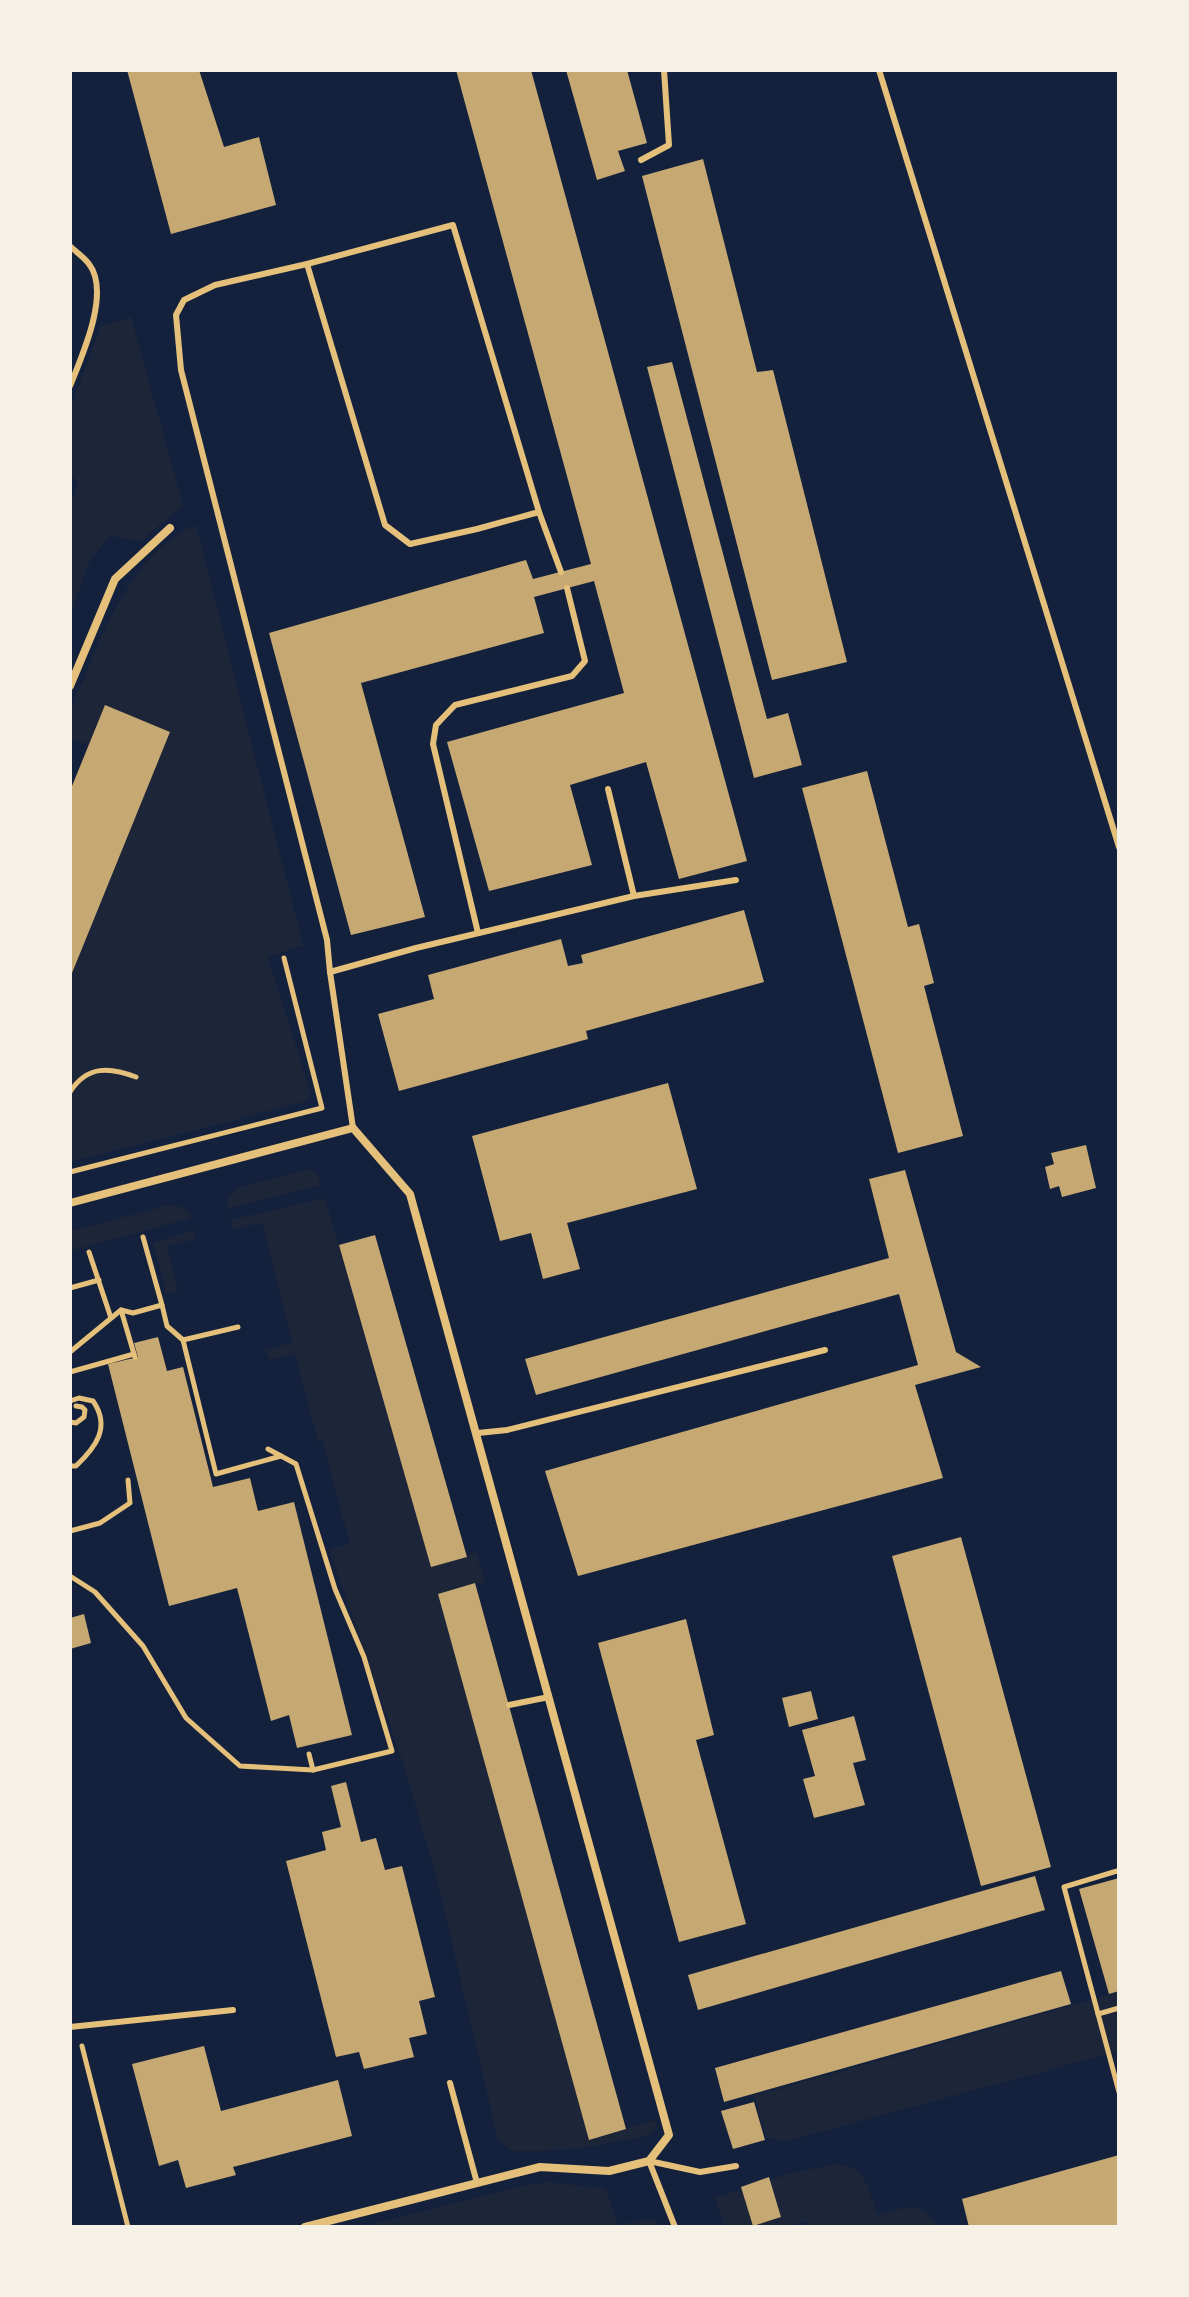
<svg xmlns="http://www.w3.org/2000/svg" width="1189" height="2297" viewBox="0 0 1189 2297" font-family="'PT Sans Narrow',sans-serif">
	<style>
		.green { fill: #1d2539 }
		.building { fill: #c6a872 }
		.lines { fill: none; stroke-linecap: round; stroke-linejoin: round }
		.path { stroke: #e5c07b; stroke-width: 5 }
		.service { stroke: #e5c07b; stroke-width: 6 }
		.minor { stroke: #e5c07b; stroke-width: 8 }
	</style>
	<rect width="100%" height="100%" fill="#14213d"/>
	<g class="green">
		<path d="M131,317L183,505L141,541L109,536L89,563L70,614V504L78,484L70,473V409L101,326Z"/>
		<path d="M196,525L303,945L268,957L311,1094L304,1102L70,1162V979L170,732L105,706L89,745L70,738C70,730 69,720 70,713C73,699 81,685 87,672C108,619 139,548 196,525Z"/>
		<path d="M309,1169L316,1172L321,1185L226,1209L229,1198L237,1188Z"/>
		<path d="M325,1198L431,1566L467,1557L476,1552L485,1583H475L438,1594L589,2139L656,2120L655,2129L648,2136L582,2148L545,2151H512L498,2140L437,1879L404,1766L329,1549L350,1544L322,1440L318,1441L295,1354L270,1360L265,1351L292,1342L262,1223L235,1229L232,1227L230,1220Z"/>
		<path d="M170,1205C180,1205 187,1208 191,1218L70,1251V1231Z"/>
		<path d="M194,1230L196,1235L193,1240L167,1246L178,1291L167,1294L153,1243Z"/>
		<path d="M1119,1992V2051L783,2142L766,2136L754,2096Z"/>
		<path d="M838,2164C867,2166 869,2192 877,2215C902,2208 924,2198 938,2227H809L807,2221L786,2227H724L715,2198L795,2172Z"/>
		<path d="M549,2182L606,2189L618,2225L645,2219L655,2220L661,2227H361L526,2185Z"/>
	</g>
	<g class="building">
		<path d="M127,70H199L224,147L259,137L276,205L171,234Z"/>
		<path d="M456,70H531L747,861L679,879L646,762L570,785L592,865L489,891L447,742L624,693L594,581L534,597L544,633L361,683L425,917L351,935L269,633L526,560L533,579L591,564Z"/>
		<path d="M566,70H627L647,143L618,151L625,171L597,180Z"/>
		<path d="M703,159L757,372L773,370L847,662L772,680L642,176Z"/>
		<path d="M672,362L767,719L788,713L802,765L754,778L647,367Z"/>
		<path d="M105,705L170,732L70,978V791Z"/>
		<path d="M867,771L908,927L919,924L934,983L924,986L963,1136L898,1153L802,788Z"/>
		<path d="M744,910L764,982L586,1031L588,1039L399,1091L378,1014L434,999L428,975L561,939L568,966L583,963L581,955Z"/>
		<path d="M668,1083L697,1189L567,1223L580,1269L543,1279L531,1233L500,1241L472,1136Z"/>
		<path d="M1086,1145L1096,1188L1062,1197L1059,1186L1050,1189L1045,1167L1054,1164L1051,1153Z"/>
		<path d="M905,1170L956,1352L981,1367L915,1385L943,1478L578,1576L545,1471L918,1365L899,1294L536,1395L525,1359L889,1258L869,1179Z"/>
		<path d="M375,1235L467,1557L431,1567L339,1245Z"/>
		<path d="M158,1337L167,1371L183,1367L213,1487L250,1478L258,1511L294,1502L352,1735L297,1748L289,1715L271,1721L237,1588L169,1606L108,1364L138,1357L134,1343Z"/>
		<path d="M961,1537L1051,1867L981,1886L892,1556Z"/>
		<path d="M475,1583L626,2129L589,2140L438,1594Z"/>
		<path d="M84,1614L91,1643L70,1649V1618Z"/>
		<path d="M686,1619L714,1735L696,1740L746,1924L679,1942L598,1643Z"/>
		<path d="M811,1691L818,1719L789,1727L782,1698Z"/>
		<path d="M854,1716L866,1760L853,1763L865,1805L814,1818L803,1779L815,1776L802,1730Z"/>
		<path d="M346,1782L361,1842L376,1838L385,1870L402,1866L435,1997L419,2001L427,2034L409,2038L414,2057L364,2069L359,2052L336,2057L286,1861L326,1850L322,1832L341,1827L331,1786Z"/>
		<path d="M1035,1876L1045,1910L698,2010L688,1975Z"/>
		<path d="M1119,1878V1991L1109,1994L1079,1889Z"/>
		<path d="M1061,1971L1071,2004L724,2102L715,2068Z"/>
		<path d="M204,2046L221,2111L338,2080L352,2136L233,2167L236,2175L186,2188L178,2160L159,2166L132,2064Z"/>
		<path d="M754,2102L765,2140L733,2149L721,2111Z"/>
		<path d="M1119,2155V2227H969L962,2199Z"/>
		<path d="M769,2177L781,2217L753,2226L741,2187Z"/>
	</g>
	<g class="lines">
		<g class="path">
			<path d="M70,1092C87,1065 110,1067 136,1077"/>
			<path d="M70,1172L322,1108L284,958"/>
			<path d="M89,1252L111,1318"/>
			<path d="M70,1288L99,1280"/>
			<path d="M162,1305L167,1326L183,1340L216,1474L281,1456"/>
			<path d="M121,1310L134,1354"/>
			<path d="M183,1340L238,1327"/>
			<path d="M70,1352L121,1310L133,1313L162,1305L143,1237"/>
			<path d="M70,1372L134,1354L135,1357"/>
			<path d="M70,1401L79,1398L93,1401C111,1427 96,1447 76,1466H70"/>
			<path d="M70,1422L76,1423L84,1417L85,1410L82,1407L76,1406"/>
			<path d="M268,1449L296,1464L335,1589L364,1657L392,1751L313,1770L309,1754"/>
			<path d="M70,1531L100,1523L130,1503L128,1480"/>
			<path d="M70,1576L95,1592L143,1646L186,1718L240,1766L313,1770"/>
			<path d="M1117,1871L1064,1887L1119,2092"/>
			<path d="M1098,2014L1119,2008"/>
			<path d="M82,2046L128,2227"/>
		</g>
		<g class="service">
			<path d="M879,70L1119,847"/>
			<path d="M641,160L669,145L664,70"/>
			<path d="M70,246C76,252 84,257 89,264C111,292 82,356 70,386"/>
			<path d="M307,264L385,525L410,544L477,529L539,512"/>
			<path d="M634,896L736,880"/>
			<path d="M478,933L433,744L436,725L455,705L572,676L585,661L567,588"/>
			<path d="M330,972L416,948L634,896L608,789"/>
			<path d="M353,1128L330,972L327,940L181,370L176,315L184,300L215,285L307,264L453,225L539,512L561,572"/>
			<path d="M478,1433L507,1430L825,1350"/>
			<path d="M509,1705L549,1697"/>
			<path d="M70,2027L233,2010"/>
			<path d="M450,2083L477,2183"/>
			<path d="M675,2227L649,2161L700,2172L736,2166"/>
		</g>
		<g class="minor">
			<path d="M70,686L115,579L170,528"/>
			<path d="M70,1203L353,1128L410,1194L669,2135L649,2161L609,2171L540,2167L305,2227"/>
		</g>
	</g>
	<rect width="1189" height="2297" fill="none" stroke="#f6f1e7" stroke-width="144"/>
</svg>
